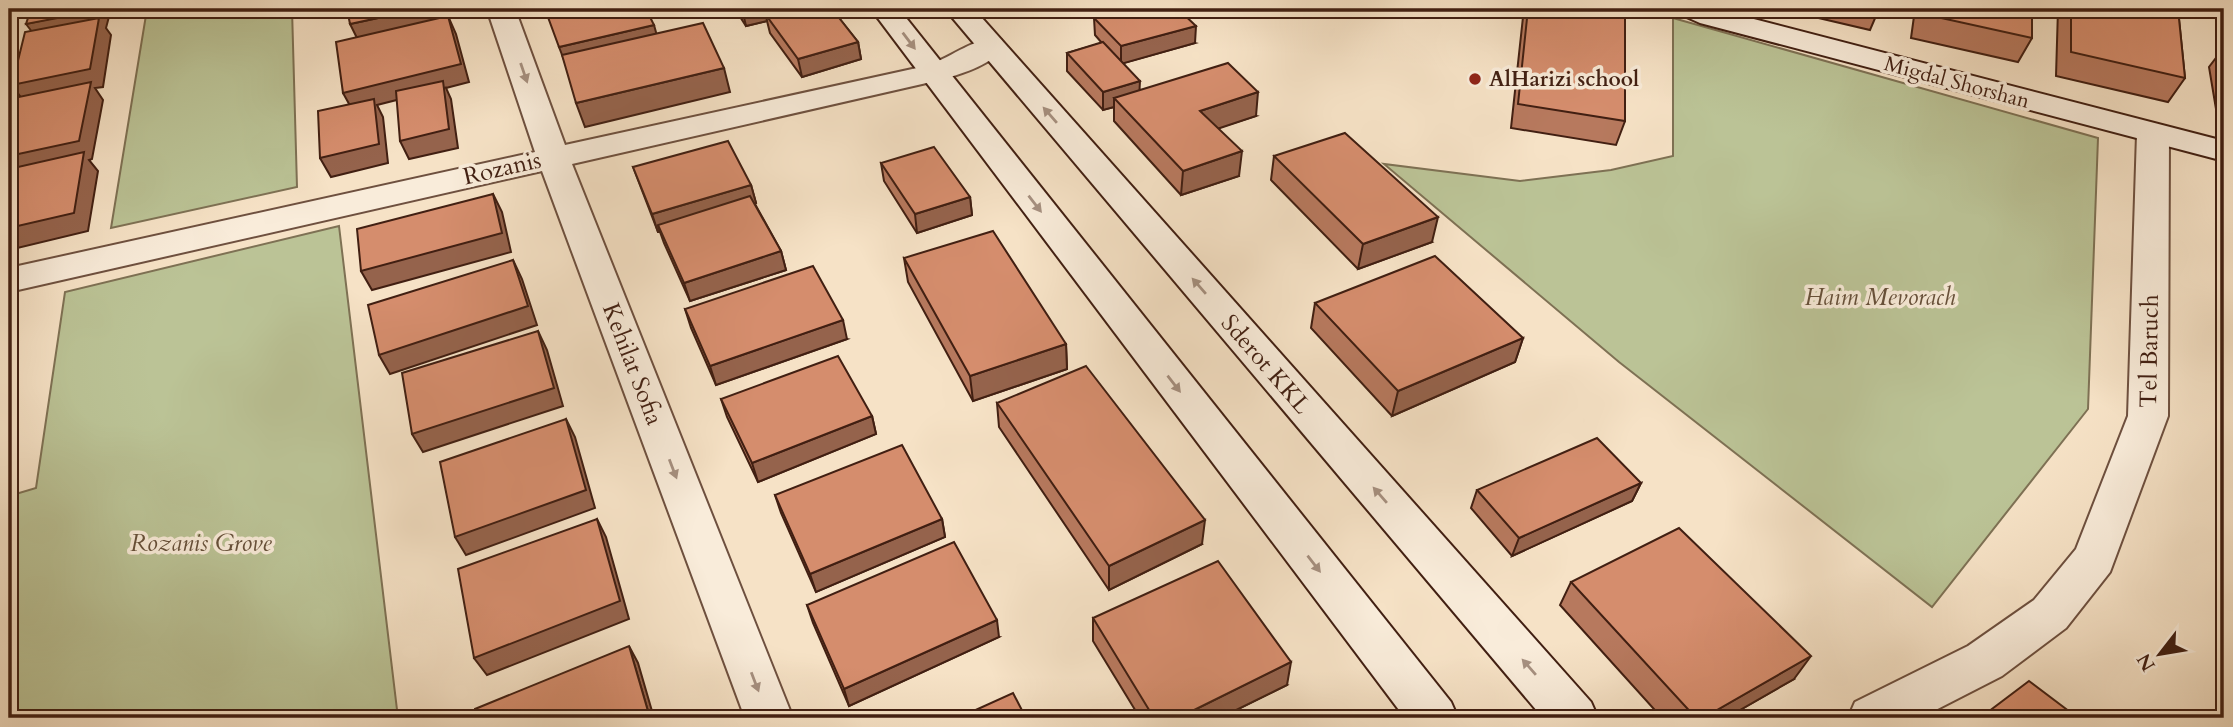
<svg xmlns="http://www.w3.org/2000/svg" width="2233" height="727" viewBox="0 0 2233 727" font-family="Cardo,serif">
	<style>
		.green { fill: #bbc396; stroke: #7e7154; stroke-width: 2 }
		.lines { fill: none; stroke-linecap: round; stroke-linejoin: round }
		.street-casing { stroke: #6e503f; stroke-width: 4 }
		.secondary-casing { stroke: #411f12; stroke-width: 4 }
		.street { fill: #f9ecda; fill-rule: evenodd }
		.secondary { fill: #f9ecda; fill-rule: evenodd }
		.wall { fill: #b7795e; stroke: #411f12; stroke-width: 2 }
		.shaded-wall { fill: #95634c; stroke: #411f12; stroke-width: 2 }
		.building { fill: #d58d6d; stroke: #411f12; stroke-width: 2 }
		.oneway { fill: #a69080 }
		.poi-dot { fill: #8f2418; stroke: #f9ecda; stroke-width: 2.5 }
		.labels { text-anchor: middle; stroke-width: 7; stroke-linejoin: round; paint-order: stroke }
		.far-poi-label { font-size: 21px; font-weight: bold; fill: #411f12; stroke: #f9ecda; text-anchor: start }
		.far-street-label { font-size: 21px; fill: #411f12; stroke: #f9ecda }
		.street-label { font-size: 24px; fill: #411f12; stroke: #f9ecda }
		.park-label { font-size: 24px; font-style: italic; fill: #66503a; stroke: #f9ecda }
	</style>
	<rect width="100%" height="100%" fill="#f6e2c6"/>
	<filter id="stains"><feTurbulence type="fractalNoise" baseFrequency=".00286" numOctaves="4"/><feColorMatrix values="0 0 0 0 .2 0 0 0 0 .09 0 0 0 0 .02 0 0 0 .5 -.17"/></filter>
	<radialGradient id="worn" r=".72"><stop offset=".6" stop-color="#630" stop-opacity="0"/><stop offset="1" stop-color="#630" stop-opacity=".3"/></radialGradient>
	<g class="green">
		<path d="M147,9H292L297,187L111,228Z"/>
		<path d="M1673,18L2098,138L2088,409L1932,607L1619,362L1384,164L1520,181L1611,170L1673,156Z"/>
		<path d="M339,226L398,718H9V496L36,488L65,292Z"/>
	</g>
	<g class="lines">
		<defs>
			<g id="street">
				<path d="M487,9H515L565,145L926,66C950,59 978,34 1001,40L1005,46C993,64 964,73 944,79L572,164L793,718H745L542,171L9,292V268L535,152Z"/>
				<path d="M2153,125L2164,127L2169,134L2168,416L2110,572L2066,628L2002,676L1920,718H1848L1855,702L1968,646L2034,600L2076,549L2128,416L2137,134L2142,127Z"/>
			</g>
			<g id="secondary">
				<path d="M871,9H899L1451,702L1458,718H1405Z"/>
				<path d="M945,9H974L1591,702L1598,718H1543Z"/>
				<path d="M1678,9H1715L2224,141V161L1700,23L1682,15Z"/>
			</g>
		</defs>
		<use href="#street" class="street-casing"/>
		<use href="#secondary" class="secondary-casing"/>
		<use href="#street" class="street"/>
		<use href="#secondary" class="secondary"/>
	</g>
	<g class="wall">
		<path d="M735,9H832L858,42L861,59L802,77L770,33L767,21L746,26Z"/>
		<path d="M1464,9H1625V121L1616,145L1511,128L1523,17Z"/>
		<path d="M1780,9H1879L1870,30Z"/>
		<path d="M1915,9H2032V38L2018,62L1911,38Z"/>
		<path d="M2058,9H2178L2185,78L2168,102L2056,76Z"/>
		<path d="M1094,18L1195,43L1123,63L1140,90L1256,116L1218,128L1239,176L1181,195L1114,121V107L1103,110L1067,71V53L1102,43L1095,35Z"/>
		<path d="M2222,50H2224V117L2217,115L2209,67Z"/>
		<path d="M1274,156L1432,242L1358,269L1271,180Z"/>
		<path d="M881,163L970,197L972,215L917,233L884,181Z"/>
		<path d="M633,167L751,185L756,203L755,204L781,251L786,270L690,301L664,243L660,232H658Z"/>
		<path d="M904,258L1066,344L1067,369L973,401L908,282Z"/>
		<path d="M1315,303L1523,338L1515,362L1392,416L1311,328Z"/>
		<path d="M685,309L847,339L716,385L691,328Z"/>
		<path d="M721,399L872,416L876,434L758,482L727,417Z"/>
		<path d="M997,403L1202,544L1109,590L999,427Z"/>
		<path d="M1641,483L1632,501L1512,556L1471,508L1477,490Z"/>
		<path d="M775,495L942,519L945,537L816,592L781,513Z"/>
		<path d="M1571,582L1794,679L1726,718H1662L1560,605Z"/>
		<path d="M807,605L999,637L849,706L813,623Z"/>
		<path d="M1093,618L1287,685L1220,718H1140L1093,641Z"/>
	</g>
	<g class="shaded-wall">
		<path d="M95,9H111L106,28L111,35L103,87L95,88L103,100L92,159L89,160L98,171L88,231L9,250V156L25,103L12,85L39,41L26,24Z"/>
		<path d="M420,9H443L447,22L359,42L350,24Z"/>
		<path d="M742,9H812L766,15L767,21L746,26Z"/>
		<path d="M448,16L456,34L469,82L446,88L451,99L458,148L409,159L400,141L444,88L377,105L383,117L388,163L331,177L320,158L353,111L343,93Z"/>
		<path d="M654,25L659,43L566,65L559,47Z"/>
		<path d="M1196,26L1195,43L1121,64V46Z"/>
		<path d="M858,42L861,59L802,77L798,59Z"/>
		<path d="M724,68L730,92L585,127L576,103Z"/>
		<path d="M1140,81L1139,99L1114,98V107L1103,110V92Z"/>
		<path d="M1258,92L1256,116L1199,135L1200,111Z"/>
		<path d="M1242,151L1239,176L1181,195L1183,171Z"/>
		<path d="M751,185L756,203L661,232L658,225L660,232H658L652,214Z"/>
		<path d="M493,194L502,212L511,252L372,290L361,271Z"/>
		<path d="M970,197L972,215L917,233L915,214Z"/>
		<path d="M1438,217L1432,242L1358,269L1363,244Z"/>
		<path d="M781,251L786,270L690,301L684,283Z"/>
		<path d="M513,260L522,279L537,325L390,374L379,355Z"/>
		<path d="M843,320L847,339L716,385L710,366Z"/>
		<path d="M538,331L547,350L563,406L423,452L412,434Z"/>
		<path d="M1523,338L1515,362L1392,416L1398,391Z"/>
		<path d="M1066,344L1067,369L973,401L970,376Z"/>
		<path d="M872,416L876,434L758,482L752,463Z"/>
		<path d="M566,419L575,437L595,508L466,555L455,537Z"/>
		<path d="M1641,483L1632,501L1512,556L1519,538Z"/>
		<path d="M597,519L606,537L629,619L487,675L474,658Z"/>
		<path d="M942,519L945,537L816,592L810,574Z"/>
		<path d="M1205,520L1202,544L1109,590V566Z"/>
		<path d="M997,620L999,637L849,706L844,689Z"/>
		<path d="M629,646L638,663L654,718H650Z"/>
		<path d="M1811,656L1794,679L1726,718H1703Z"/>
		<path d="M1291,662L1287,685L1220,718H1178Z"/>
	</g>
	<g class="building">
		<path d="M31,9H95V11L26,24Z"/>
		<path d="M347,9H420L350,24Z"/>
		<path d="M545,9H646L654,25L559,47Z"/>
		<path d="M790,9H832L858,42L798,59L766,15Z"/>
		<path d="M1129,9H1178L1196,26L1121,46L1094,18Z"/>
		<path d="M1528,9H1625V121L1518,104Z"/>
		<path d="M1864,9H1879L1878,12Z"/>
		<path d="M1924,9H2032V38L1923,14Z"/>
		<path d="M2071,9H2178L2185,78L2071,52Z"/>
		<path d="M448,16L461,64L343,93L336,42Z"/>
		<path d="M99,18L90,69L12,85L25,32Z"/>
		<path d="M703,23L724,68L576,103L562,55Z"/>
		<path d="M1103,42L1140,81L1103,92L1067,53Z"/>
		<path d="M2222,50H2224V64Z"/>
		<path d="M1228,63L1258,92L1200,111L1242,151L1183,171L1114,98Z"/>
		<path d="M443,81L449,129L400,141L396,91Z"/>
		<path d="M91,82L79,141L9,156V99Z"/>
		<path d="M374,99L379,144L320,158L318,111Z"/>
		<path d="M1345,133L1438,217L1363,244L1274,156Z"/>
		<path d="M728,141L751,185L652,214L633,167Z"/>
		<path d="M934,147L970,197L915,214L881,163Z"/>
		<path d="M84,152L74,213L9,228V169Z"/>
		<path d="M493,194L502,233L361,271L357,229Z"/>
		<path d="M750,196L781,251L684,283L658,225Z"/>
		<path d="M993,231L1066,344L970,376L904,258Z"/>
		<path d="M1435,256L1523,338L1398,391L1315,303Z"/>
		<path d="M513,260L528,306L379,355L368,305Z"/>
		<path d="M813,266L843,320L710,366L685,309Z"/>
		<path d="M538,331L554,388L412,434L402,373Z"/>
		<path d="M838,356L872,416L752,463L721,399Z"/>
		<path d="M1086,366L1205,520L1109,566L997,403Z"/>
		<path d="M566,419L586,490L455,537L440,462Z"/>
		<path d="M1597,438L1641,483L1519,538L1477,490Z"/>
		<path d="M902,445L942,519L810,574L775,495Z"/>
		<path d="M597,519L620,601L474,658L458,569Z"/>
		<path d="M1679,528L1811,656L1703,718H1696L1571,582Z"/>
		<path d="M954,542L997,620L844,689L807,605Z"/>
		<path d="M1218,561L1291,662L1178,718H1154L1093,618Z"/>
		<path d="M629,646L650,718H476L475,709Z"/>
		<path d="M2029,681L2078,718H1980Z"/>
		<path d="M1013,693L1026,718H958Z"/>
	</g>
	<defs><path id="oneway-solid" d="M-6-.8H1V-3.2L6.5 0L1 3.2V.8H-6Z" transform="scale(1.75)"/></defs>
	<g class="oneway">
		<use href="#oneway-solid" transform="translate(909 41) rotate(53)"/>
		<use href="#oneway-solid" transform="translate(524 73) rotate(71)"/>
		<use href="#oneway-solid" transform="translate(1050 115) rotate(-131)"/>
		<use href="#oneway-solid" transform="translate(1035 204) rotate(52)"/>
		<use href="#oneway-solid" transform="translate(1199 286) rotate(-131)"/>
		<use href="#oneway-solid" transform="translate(1174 384) rotate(52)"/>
		<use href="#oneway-solid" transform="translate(673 469) rotate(69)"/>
		<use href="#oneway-solid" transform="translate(1380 495) rotate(-131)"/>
		<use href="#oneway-solid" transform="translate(1314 564) rotate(52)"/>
		<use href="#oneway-solid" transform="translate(1529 667) rotate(-131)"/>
		<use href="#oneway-solid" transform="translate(755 682) rotate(69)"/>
	</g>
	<circle class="poi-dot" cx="1475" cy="79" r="7"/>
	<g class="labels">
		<g class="far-poi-label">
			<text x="1489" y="86">AlHarizi school</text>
		</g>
		<g class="far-street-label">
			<text transform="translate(1957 82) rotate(15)" y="7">Migdal Shorshan</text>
		</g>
		<g class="street-label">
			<text transform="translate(502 168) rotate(-13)" y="8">Rozanis</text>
			<text transform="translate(2149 351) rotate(-89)" y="8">Tel Baruch</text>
			<text transform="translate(633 364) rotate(69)" y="8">Kehilat Sofia</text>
			<text transform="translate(1266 364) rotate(49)" y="8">Sderot KKL</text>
		</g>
		<g class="park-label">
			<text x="1880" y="305">Haim Mevorach</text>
			<text x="201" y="551">Rozanis Grove</text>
		</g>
	</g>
	<rect width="2233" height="727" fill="none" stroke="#f6e2c6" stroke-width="35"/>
	<rect x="10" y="10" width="2212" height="706" fill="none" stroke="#411f12" stroke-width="3.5"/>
	<rect x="18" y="18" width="2198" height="692" fill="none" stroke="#411f12" stroke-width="2"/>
	<g transform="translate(2160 654) rotate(239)" stroke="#f9ecda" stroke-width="5" paint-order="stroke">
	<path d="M0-5L12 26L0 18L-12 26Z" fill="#411f12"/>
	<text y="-10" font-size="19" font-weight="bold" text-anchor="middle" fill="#411f12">N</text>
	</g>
	<rect width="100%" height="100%" filter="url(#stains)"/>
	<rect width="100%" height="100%" fill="url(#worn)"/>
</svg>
